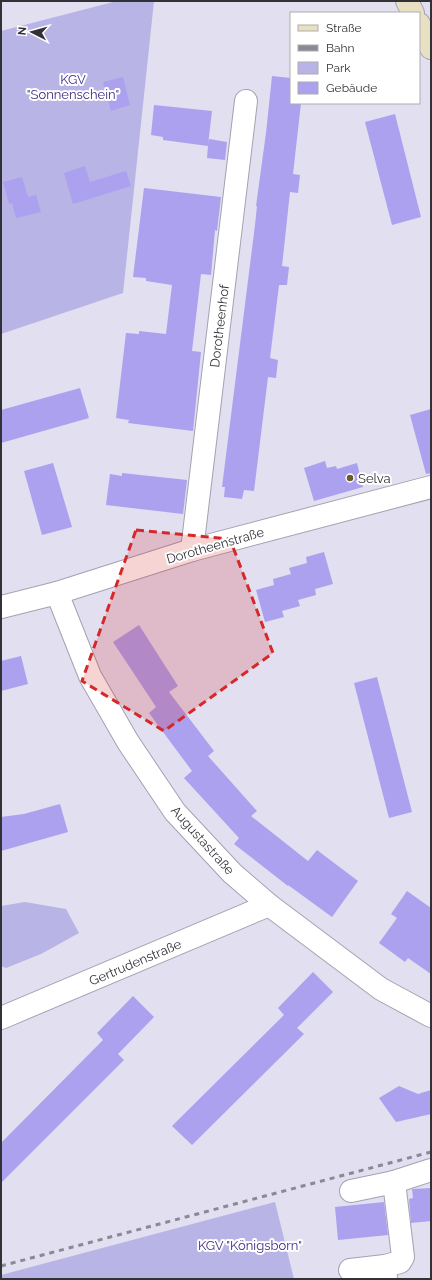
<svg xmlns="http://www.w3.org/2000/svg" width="432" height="1280" viewBox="0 0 432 1280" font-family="Raleway,sans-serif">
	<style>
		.green { fill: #b9b4e6 }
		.building { fill: #aba1ef }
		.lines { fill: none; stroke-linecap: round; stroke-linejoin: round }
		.street-casing { stroke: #a3a2b1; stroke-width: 24 }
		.secondary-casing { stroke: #a3a2b1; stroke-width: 24 }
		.street { stroke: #fff; stroke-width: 22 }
		.secondary { stroke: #e8e0c3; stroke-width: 22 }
		.rail { stroke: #8a8994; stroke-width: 3; stroke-dasharray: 5 5; stroke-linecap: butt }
		.marked { fill: #d62828; fill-opacity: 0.2; stroke: #d62828; stroke-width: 3; stroke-dasharray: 8 5; stroke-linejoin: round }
		.poi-dot { fill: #6b5d2a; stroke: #fff; stroke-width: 1.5 }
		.labels { text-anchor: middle; stroke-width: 4; stroke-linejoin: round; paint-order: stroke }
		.park-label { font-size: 13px; fill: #422c84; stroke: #fff }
		.street-label { font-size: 13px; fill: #323137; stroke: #fff }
		.poi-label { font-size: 13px; fill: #323137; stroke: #fff; text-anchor: start }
	</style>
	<rect width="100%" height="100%" fill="#e1dff0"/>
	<g class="green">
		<path d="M117,1H154L123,293L1,334V31Z"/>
		<path d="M25,902L66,909L79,933L41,954L6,968L1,966V906Z"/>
		<path d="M275,1202L294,1279H1V1275Z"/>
	</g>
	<g class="building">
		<path d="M272,76L291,78V103H301L293,174L300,175L298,193L290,192L282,266L289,267L287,285H279L270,358L278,360L276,378L268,377L254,491L244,490L242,499L224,497L225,487H222L255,225L257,206H256L266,133Z"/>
		<path d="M123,77L130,105L111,111L103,82Z"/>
		<path d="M154,105L212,111L208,145L209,139L227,142L225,160L207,158L208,146L163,140V137L151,135Z"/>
		<path d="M395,114L421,217L392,225L365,122Z"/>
		<path d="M85,166L90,182L126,171L131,186L73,204L64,173Z"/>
		<path d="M22,177L28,197L36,195L41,212L16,218L12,203L9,204L3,182Z"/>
		<path d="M144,188L221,197L217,231L215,230L211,275L201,274L192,351L201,352L193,431L128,423L129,420L116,418L126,333L139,334V331L166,334L172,285L146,281V278L133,277Z"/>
		<path d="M80,388L89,418L1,443V410Z"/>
		<path d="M431,409V473L426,474L410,415Z"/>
		<path d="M325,461L327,468L336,466L337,469L357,463L363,487L314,501L304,468Z"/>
		<path d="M53,463L72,527L42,535L24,471Z"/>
		<path d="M122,473L187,480L183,514L106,505L110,474L122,476Z"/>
		<path d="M324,552L333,584L315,589L316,595L298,600L300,606L282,611L284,617L265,622L256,590L274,585L273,579L291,574L289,568L307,563L306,557Z"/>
		<path d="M139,625L178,686L169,692L214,751L208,756L257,811L251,816L308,861L317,850L358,881L332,917L288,885V886L234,844L239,838L184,778L192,771L149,713L156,707L113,642Z"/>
		<path d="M21,656L28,684L1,691V661Z"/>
		<path d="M377,677L412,812L389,818L354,683Z"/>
		<path d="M60,804L68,832L1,851V817L24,814Z"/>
		<path d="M407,891L431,908V974L408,958L405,962L379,943L397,918L391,914Z"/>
		<path d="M313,972L333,992L297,1028L304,1034L192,1145L172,1126L284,1015L278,1008Z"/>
		<path d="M133,996L154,1017L118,1054L124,1060L1,1183V1143L103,1040L97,1033Z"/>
		<path d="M399,1086L418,1094L431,1090V1114L396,1122L379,1098Z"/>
		<path d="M431,1188V1221L411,1223L409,1199L413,1198L412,1189Z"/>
		<path d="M384,1202L388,1235L338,1240L335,1207Z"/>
	</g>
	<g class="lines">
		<defs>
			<g id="street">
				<path d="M192,550L246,101"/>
				<path d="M57,593L90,676L128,742L175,812L232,873L269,905L381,989L431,1016"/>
				<path d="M1,607L57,593L192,550L431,487"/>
				<path d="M1,1018L269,905"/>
				<path d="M394,1182L431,1170"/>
				<path d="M351,1191L394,1182L403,1257L400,1262L385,1266"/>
				<path d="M350,1270L385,1266L386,1279"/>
			</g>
			<g id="secondary">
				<path d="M407,1L413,13"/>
				<path d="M419,24L431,48"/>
			</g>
		</defs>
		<use href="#street" class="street-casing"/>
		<use href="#secondary" class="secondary-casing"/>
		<use href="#street" class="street"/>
		<use href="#secondary" class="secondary"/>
		<path class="rail" d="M1,1266L431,1152"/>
	</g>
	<path class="marked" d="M136,530L230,539L273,653L164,731L82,681Z"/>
	<circle class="poi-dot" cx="350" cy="478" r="4"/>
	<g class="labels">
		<g class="park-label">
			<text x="73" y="84">KGV<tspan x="73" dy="15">"Sonnenschein"</tspan></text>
			<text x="250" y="1250">KGV "Königsborn"</text>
		</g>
		<g class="street-label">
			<text transform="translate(219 326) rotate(-83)" y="5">Dorotheenhof</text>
			<text transform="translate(215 545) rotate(-16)" y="5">Dorotheenstraße</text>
			<text transform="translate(203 840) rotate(48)" y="5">Augustastraße</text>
			<text transform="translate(135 962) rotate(-23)" y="5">Gertrudenstraße</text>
		</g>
		<g class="poi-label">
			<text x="358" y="483">Selva</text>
		</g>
	</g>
	<rect width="432" height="1280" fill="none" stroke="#323137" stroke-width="4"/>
	<rect x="290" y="12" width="130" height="92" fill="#ffffff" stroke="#adadaf"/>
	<rect x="298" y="25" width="20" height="6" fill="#e8e0c3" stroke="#adadaf"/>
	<text x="326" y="32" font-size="12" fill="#323137">Straße</text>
	<rect x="298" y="45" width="20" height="6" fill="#8a8994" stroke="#adadaf"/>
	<text x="326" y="52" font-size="12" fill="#323137">Bahn</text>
	<rect x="298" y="62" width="20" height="12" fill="#b9b4e6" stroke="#adadaf"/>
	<text x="326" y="72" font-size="12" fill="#323137">Park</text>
	<rect x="298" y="82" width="20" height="12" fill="#aba1ef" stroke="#adadaf"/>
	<text x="326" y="92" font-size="12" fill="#323137">Gebäude</text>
	<g transform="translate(32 32) rotate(276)" stroke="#ffffff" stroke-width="3" paint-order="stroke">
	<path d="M0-3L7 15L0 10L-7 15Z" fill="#323137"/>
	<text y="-6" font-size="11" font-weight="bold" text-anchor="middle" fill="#323137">N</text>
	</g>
</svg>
